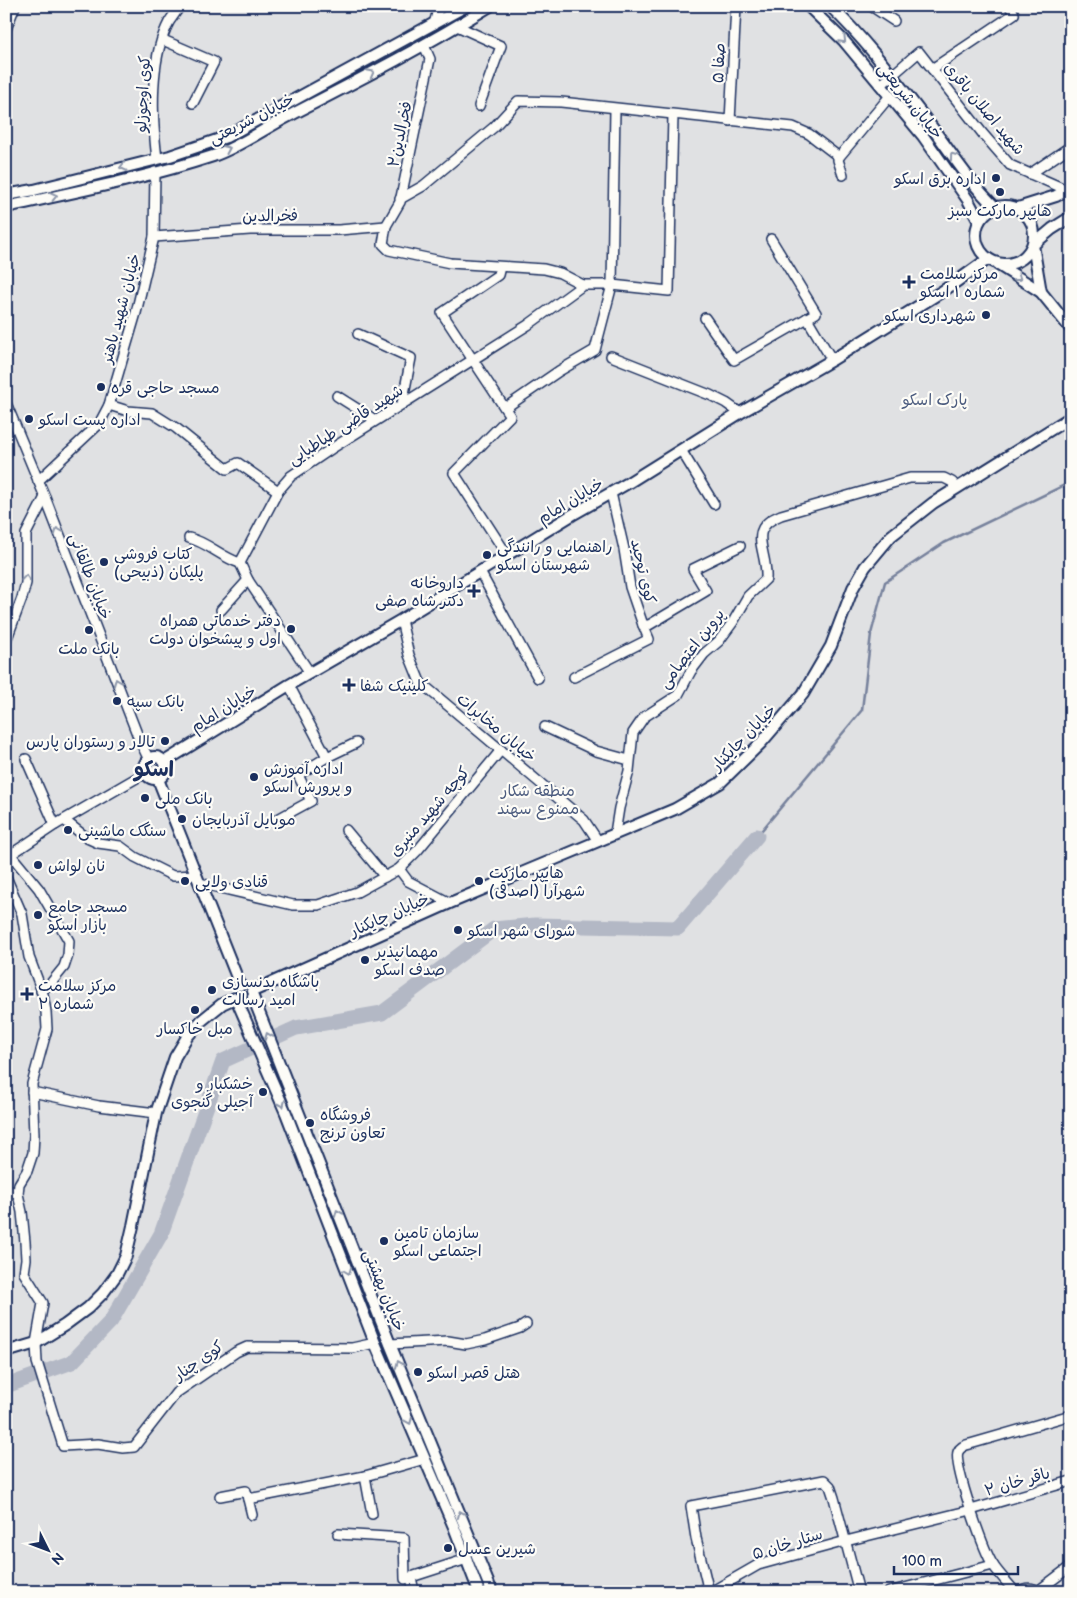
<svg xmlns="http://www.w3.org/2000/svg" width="1077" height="1598" viewBox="0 0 1077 1598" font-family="'Balsamiq Sans','Playpen Sans Arabic',sans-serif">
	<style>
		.green { fill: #e0e1e3; stroke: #7e88a0 }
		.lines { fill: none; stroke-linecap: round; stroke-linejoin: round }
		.stream { stroke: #76819c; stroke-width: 2.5 }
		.river { stroke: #b3b8c5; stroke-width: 15 }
		.minor-casing { stroke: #1b2f5e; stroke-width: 12 }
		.major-casing { stroke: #1b2f5e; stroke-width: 14 }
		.minor { stroke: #fdfcf7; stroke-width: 9 }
		.major { stroke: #fdfcf7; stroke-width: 10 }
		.oneway { stroke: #8c96aa }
		.poi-dot { fill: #1b2f5e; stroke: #fdfcf7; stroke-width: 2 }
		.labels { text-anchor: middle; stroke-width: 4.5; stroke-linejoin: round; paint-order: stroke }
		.street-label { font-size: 16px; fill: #1b2f5e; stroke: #fdfcf7 }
		.poi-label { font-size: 16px; fill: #1b2f5e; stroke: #fdfcf7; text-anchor: start }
		.park-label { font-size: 16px; fill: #4c5c7f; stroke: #fdfcf7 }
		.district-label { font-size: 21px; font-weight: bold; fill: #1b2f5e; stroke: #fdfcf7 }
	</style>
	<rect width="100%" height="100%" fill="#fdfcf7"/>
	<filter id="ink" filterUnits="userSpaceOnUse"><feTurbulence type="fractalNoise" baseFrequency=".02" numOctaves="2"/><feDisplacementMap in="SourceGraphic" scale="10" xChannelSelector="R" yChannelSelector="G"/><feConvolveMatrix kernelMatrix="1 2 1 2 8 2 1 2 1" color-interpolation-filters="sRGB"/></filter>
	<g filter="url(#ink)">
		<rect class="green" x="6" y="6" width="1065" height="1586"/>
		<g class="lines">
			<path class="stream" d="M757,836L862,710L871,634L885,582L944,543L1071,482"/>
			<path class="river" d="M6,1386L72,1362L111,1321L161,1234L223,1061L296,1028L382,1013L494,929L535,925L678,928L757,836"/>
			<defs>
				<g id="minor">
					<path d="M871,6L894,21"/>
					<path d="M434,24L439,6"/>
					<path d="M457,26L501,46L479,106"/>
					<path d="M6,29L15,6"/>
					<path d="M163,40L214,62L193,103"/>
					<path d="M424,45L430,59L400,202L386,226L383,244L389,250L450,263L544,269L560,273L583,285H612L669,291L673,115"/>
					<path d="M932,69L1014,14L1010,6"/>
					<path d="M881,85L919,52L983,134L1010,165L1067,190"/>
					<path d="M730,121L736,6"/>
					<path d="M157,159C152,118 149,60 169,22C172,17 177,11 180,6"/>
					<path d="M1030,174L1071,146"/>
					<path d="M843,175L838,160L839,157L890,96"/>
					<path d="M400,199L423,186L494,127L518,101L561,102L793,127L809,134L839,157"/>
					<path d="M154,237L250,230H339L386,226"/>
					<path d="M500,267L498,275L442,313L510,416L454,473L507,555"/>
					<path d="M705,318L734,360L816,313L771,239"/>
					<path d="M807,318L832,360"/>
					<path d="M358,334L411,358L402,404"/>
					<path d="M611,356L710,395L726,403L740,413"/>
					<path d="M337,396L375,420"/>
					<path d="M6,403L45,497L139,739L149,760"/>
					<path d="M109,405L128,411L152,413L176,428L227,469L238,463L278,491"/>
					<path d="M505,408L559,371L595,350L612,285L615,109"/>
					<path d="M681,450L714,504"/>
					<path d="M38,481L99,424L109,405L136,313L154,237L155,172"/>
					<path d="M611,493L624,549L630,587L643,625H649L706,591L693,569L740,546"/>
					<path d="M189,538C207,542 221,557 240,563"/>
					<path d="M480,572L538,678"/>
					<path d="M221,610L248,580"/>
					<path d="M401,620L409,655L420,682L584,820L598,841"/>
					<path d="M6,641L22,598L26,583V534L45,497"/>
					<path d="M310,673L248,580L240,563L278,491L291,476L331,449L528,325L583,285"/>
					<path d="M574,677L649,639L643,625"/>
					<path d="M289,685L327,757"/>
					<path d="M545,727L596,751L629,760"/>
					<path d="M26,759L55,825"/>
					<path d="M64,820L87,838L98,843L120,846L135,857L173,876L196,875"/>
					<path d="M276,820L311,801L298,775L327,757L356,743"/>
					<path d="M346,830L385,877"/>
					<path d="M615,833L619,808L629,771L633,733L644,717L678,695L691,671L704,654L719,641L733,622L748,596L766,579C768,550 745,529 781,515L910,478H944L952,482L957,488"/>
					<path d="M11,855L39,889L69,941L68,955L64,967L51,983L41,991"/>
					<path d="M7,857L55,825L145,773"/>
					<path d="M399,869L408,881L450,903"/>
					<path d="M6,877L22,914L29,957L43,994L46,1012L47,1029L32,1084L34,1135L33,1153L27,1171L19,1184L18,1194L22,1212L25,1242L26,1259L24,1273L43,1303L36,1343L37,1362L63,1446L98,1444L123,1448L134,1447L176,1393L236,1352L247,1347L352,1348L375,1343"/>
					<path d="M199,883L293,905H318L357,892L399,869L418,850L501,750"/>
					<path d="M32,1092L99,1106L156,1113"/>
					<path d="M6,1189L18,1194"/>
					<path d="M390,1344L448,1341L466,1344L485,1340L520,1328L526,1324"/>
					<path d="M365,1476L372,1514"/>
					<path d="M220,1496L246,1491L252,1515"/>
					<path d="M248,1499L365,1476L425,1459"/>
					<path d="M338,1534L404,1538L405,1579L467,1559"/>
					<path d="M411,1577L414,1592"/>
					<path d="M1038,1591L1071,1566"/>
					<path d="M709,1592L696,1538L691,1506L824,1480L830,1486L834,1498L859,1592"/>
					<path d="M711,1592L758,1565L846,1541L971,1510L1071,1481"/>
					<path d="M889,1592L993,1565"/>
					<path d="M1015,1592C1008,1583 999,1574 993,1565C984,1551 953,1465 958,1452C960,1447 965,1445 970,1444L1071,1415"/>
					<path d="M1018,1592C1025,1587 1033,1587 1040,1592"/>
				</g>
				<g id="major">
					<path d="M808,6L844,41L923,136L968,200L979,221"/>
					<path d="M830,6C868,42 899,85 931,126C952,154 970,183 995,207"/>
					<path d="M6,195L34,190L170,156L226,137L466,6"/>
					<circle cx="1005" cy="235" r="29"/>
					<path d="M6,207C75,192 146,178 213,156C239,147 262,130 287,117C355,82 424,47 490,6"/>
					<path d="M1018,208L1056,196L1071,188"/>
					<path d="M997,264L1041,292L1071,329"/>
					<path d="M1041,292L1033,245L1052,229L1071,217"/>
					<circle cx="155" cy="768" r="11"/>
					<path d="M164,762L289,685L401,620L572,515L628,483L740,413L832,360L946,289L988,259"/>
					<path d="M158,779L240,985"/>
					<path d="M253,991L450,903L675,809L720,783L761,743L803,694L831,646L853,588L865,567L891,536L933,503L1071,417"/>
					<path d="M253,997L390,1344L492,1592"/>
					<path d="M238,1003L286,1113L375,1343L454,1527L479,1592"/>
					<path d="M6,1352L36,1343L65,1325L88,1308L103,1293L117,1274L126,1256L133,1226L156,1113L175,1057L187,1037L201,1021L222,1004L235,998"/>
				</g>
			</defs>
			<use href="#minor" class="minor-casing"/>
			<use href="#major" class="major-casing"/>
			<use href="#minor" class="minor"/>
			<use href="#major" class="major"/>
		</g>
		<defs><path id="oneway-chevron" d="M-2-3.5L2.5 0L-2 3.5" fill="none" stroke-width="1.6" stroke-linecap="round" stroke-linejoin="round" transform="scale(1.25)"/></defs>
		<g class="oneway">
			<use href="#oneway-chevron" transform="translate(843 40) rotate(46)"/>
			<use href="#oneway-chevron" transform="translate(371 73) rotate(-28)"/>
			<use href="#oneway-chevron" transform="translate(227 149) rotate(-24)"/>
			<use href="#oneway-chevron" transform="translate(953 156) rotate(-126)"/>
			<use href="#oneway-chevron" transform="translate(123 167) rotate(166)"/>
			<use href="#oneway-chevron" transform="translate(54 196) rotate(-13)"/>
			<use href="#oneway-chevron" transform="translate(1018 278) rotate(34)"/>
			<use href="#oneway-chevron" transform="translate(58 531) rotate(-111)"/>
			<use href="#oneway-chevron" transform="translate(26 578) rotate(-85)"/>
			<use href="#oneway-chevron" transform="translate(117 682) rotate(-111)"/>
			<use href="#oneway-chevron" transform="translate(268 1036) rotate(-112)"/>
			<use href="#oneway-chevron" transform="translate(282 1104) rotate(66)"/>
			<use href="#oneway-chevron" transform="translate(338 1213) rotate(-112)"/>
			<use href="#oneway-chevron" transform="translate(348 1271) rotate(69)"/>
			<use href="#oneway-chevron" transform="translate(399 1364) rotate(-112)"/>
			<use href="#oneway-chevron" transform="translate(409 1421) rotate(67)"/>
			<use href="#oneway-chevron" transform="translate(461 1514) rotate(-112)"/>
		</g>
	</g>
	<g class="poi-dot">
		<circle cx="996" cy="178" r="5"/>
		<circle cx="1000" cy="192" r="5"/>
		<path d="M906.5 274.5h5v5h5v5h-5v5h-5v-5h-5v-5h5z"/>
		<circle cx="986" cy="315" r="5"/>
		<circle cx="101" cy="387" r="5"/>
		<circle cx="29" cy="419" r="5"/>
		<circle cx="487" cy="555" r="5"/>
		<circle cx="104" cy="562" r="5"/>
		<path d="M471.5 583.5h5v5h5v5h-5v5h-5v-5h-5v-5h5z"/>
		<circle cx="291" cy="629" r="5"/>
		<circle cx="89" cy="630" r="5"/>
		<path d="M346.5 677.5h5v5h5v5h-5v5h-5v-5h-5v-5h5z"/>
		<circle cx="117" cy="701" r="5"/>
		<circle cx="165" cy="741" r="5"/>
		<circle cx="254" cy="777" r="5"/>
		<circle cx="145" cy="798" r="5"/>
		<circle cx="182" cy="819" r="5"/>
		<circle cx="68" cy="830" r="5"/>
		<circle cx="38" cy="865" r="5"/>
		<circle cx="185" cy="881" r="5"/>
		<circle cx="479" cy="881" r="5"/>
		<circle cx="38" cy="915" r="5"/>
		<circle cx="458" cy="930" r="5"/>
		<circle cx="365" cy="960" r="5"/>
		<circle cx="212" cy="990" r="5"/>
		<path d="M24.5 986.5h5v5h5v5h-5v5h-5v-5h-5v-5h5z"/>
		<circle cx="195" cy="1010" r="5"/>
		<circle cx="263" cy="1092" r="5"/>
		<circle cx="310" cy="1123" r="5"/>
		<circle cx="384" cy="1241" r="5"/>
		<circle cx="418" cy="1372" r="5"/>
		<circle cx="448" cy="1548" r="5"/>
	</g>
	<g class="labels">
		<g class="street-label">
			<text transform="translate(718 63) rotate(-87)" y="6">صفا ۵</text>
			<text transform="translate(142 94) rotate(-87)" y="6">کوی اوجوزلو</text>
			<text transform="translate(911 100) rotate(51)" y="6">خیابان شریعتی</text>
			<text transform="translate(985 108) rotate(50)" y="6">شهید اصلان باقری</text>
			<text transform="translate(251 118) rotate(-27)" y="6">خیابان شریعتی</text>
			<text transform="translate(399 134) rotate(-78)" y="6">فخرالدین۲</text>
			<text transform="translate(270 215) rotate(-1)" y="6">فخرالدین</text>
			<text transform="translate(120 308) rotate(-75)" y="6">خیابان شهید باهنر</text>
			<text transform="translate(345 424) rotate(-33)" y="6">شهید قاضی طباطبایی</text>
			<text transform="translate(570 500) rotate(-31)" y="6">خیابان امام</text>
			<text transform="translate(644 571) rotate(77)" y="6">کوی توحید</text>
			<text transform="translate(91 576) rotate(69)" y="6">خیابان طالقانی</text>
			<text transform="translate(691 648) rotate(-52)" y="6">پروین اعتصامی</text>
			<text transform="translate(223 708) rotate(-32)" y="6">خیابان امام</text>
			<text transform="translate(497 727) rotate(40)" y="6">خیابان مخابرات</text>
			<text transform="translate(743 737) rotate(-46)" y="6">خیابان چایکنار</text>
			<text transform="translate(429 811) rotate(-49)" y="6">کوچه شهید منبری</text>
			<text transform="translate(389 914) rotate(-24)" y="6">خیابان چایکنار</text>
			<text transform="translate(385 1290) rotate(68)" y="6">خیابان بهشتی</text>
			<text transform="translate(198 1360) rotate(-35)" y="6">کوی چنار</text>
			<text transform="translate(1017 1481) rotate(-16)" y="6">باقر خان ۲</text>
			<text transform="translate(787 1543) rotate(-17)" y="6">ستار خان ۵</text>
		</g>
		<g class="poi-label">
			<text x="986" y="184" text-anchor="end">اداره برق اسکو</text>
			<text x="1000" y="216" text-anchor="middle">هایپر مارکت سبز</text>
			<text x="920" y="279">مرکز سلامت<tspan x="920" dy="18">شماره ۱ اسکو</tspan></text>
			<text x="976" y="321" text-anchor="end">شهرداری اسکو</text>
			<text x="111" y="393">مسجد حاجی قره</text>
			<text x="39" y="425">اداره پست اسکو</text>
			<text x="497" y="552">راهنمایی و رانندگی<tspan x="497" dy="18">شهرستان اسکو</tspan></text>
			<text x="114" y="559">کتاب فروشی<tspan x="114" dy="18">پلیکان (ذبیحی)</tspan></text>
			<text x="464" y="588" text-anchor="end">داروخانه<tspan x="464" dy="18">دکتر شاه صفی</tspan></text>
			<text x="281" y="626" text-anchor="end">دفتر خدماتی همراه<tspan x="281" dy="18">اول و پیشخوان دولت</tspan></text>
			<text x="89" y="654" text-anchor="middle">بانک ملت</text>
			<text x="360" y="691">کلینیک شفا</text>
			<text x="127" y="707">بانک سپه</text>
			<text x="155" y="747" text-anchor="end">تالار و رستوران پارس</text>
			<text x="264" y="774">اداره آموزش<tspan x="264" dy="18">و پرورش اسکو</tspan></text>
			<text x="155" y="804">بانک ملی</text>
			<text x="192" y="825">موبایل آذربایجان</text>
			<text x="78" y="836">سنگک ماشینی</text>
			<text x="48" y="871">نان لواش</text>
			<text x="489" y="878">هایپر مارکت<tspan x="489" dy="18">شهرآرا (اصدقی)</tspan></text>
			<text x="195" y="887">قنادی ولایی</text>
			<text x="48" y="912">مسجد جامع<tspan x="48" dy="18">بازار اسکو</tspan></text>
			<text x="468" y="936">شورای شهر اسکو</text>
			<text x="375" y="957">مهمانپذیر<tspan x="375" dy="18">صدف اسکو</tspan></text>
			<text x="222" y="987">باشگاه بدنسازی<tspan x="222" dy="18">امید رسالت</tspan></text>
			<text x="38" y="991">مرکز سلامت<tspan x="38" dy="18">شماره ۲</tspan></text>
			<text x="195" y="1034" text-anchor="middle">مبل خاکسار</text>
			<text x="253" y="1089" text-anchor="end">خشکبار و<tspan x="253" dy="18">آجیلی گنجوی</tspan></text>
			<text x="320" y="1120">فروشگاه<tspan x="320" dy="18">تعاون ترنج</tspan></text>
			<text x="394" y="1238">سازمان تامین<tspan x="394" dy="18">اجتماعی اسکو</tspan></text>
			<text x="428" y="1378">هتل قصر اسکو</text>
			<text x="458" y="1554">شیرین عسل</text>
		</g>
		<g class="park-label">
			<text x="935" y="405">پارک اسکو</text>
			<text x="538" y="796">منطقه شکار<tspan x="538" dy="18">ممنوع سهند</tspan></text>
		</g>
		<g class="district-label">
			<text x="154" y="776">اسکو</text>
		</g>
	</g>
	<rect width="1077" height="1598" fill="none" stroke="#fdfcf7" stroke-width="25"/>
	<rect x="12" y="12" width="1052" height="1573" fill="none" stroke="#1b2f5e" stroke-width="2" filter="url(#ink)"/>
	<g transform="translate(48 1550) rotate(132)" stroke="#fdfcf7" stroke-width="4" paint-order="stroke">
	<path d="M0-4L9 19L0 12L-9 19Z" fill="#1b2f5e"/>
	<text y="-8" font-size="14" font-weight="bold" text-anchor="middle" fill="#1b2f5e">N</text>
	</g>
	<path d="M894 1566v8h124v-8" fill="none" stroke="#1b2f5e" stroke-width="2.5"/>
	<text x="902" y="1566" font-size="15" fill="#1b2f5e" stroke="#fdfcf7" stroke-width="4" paint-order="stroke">100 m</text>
</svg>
